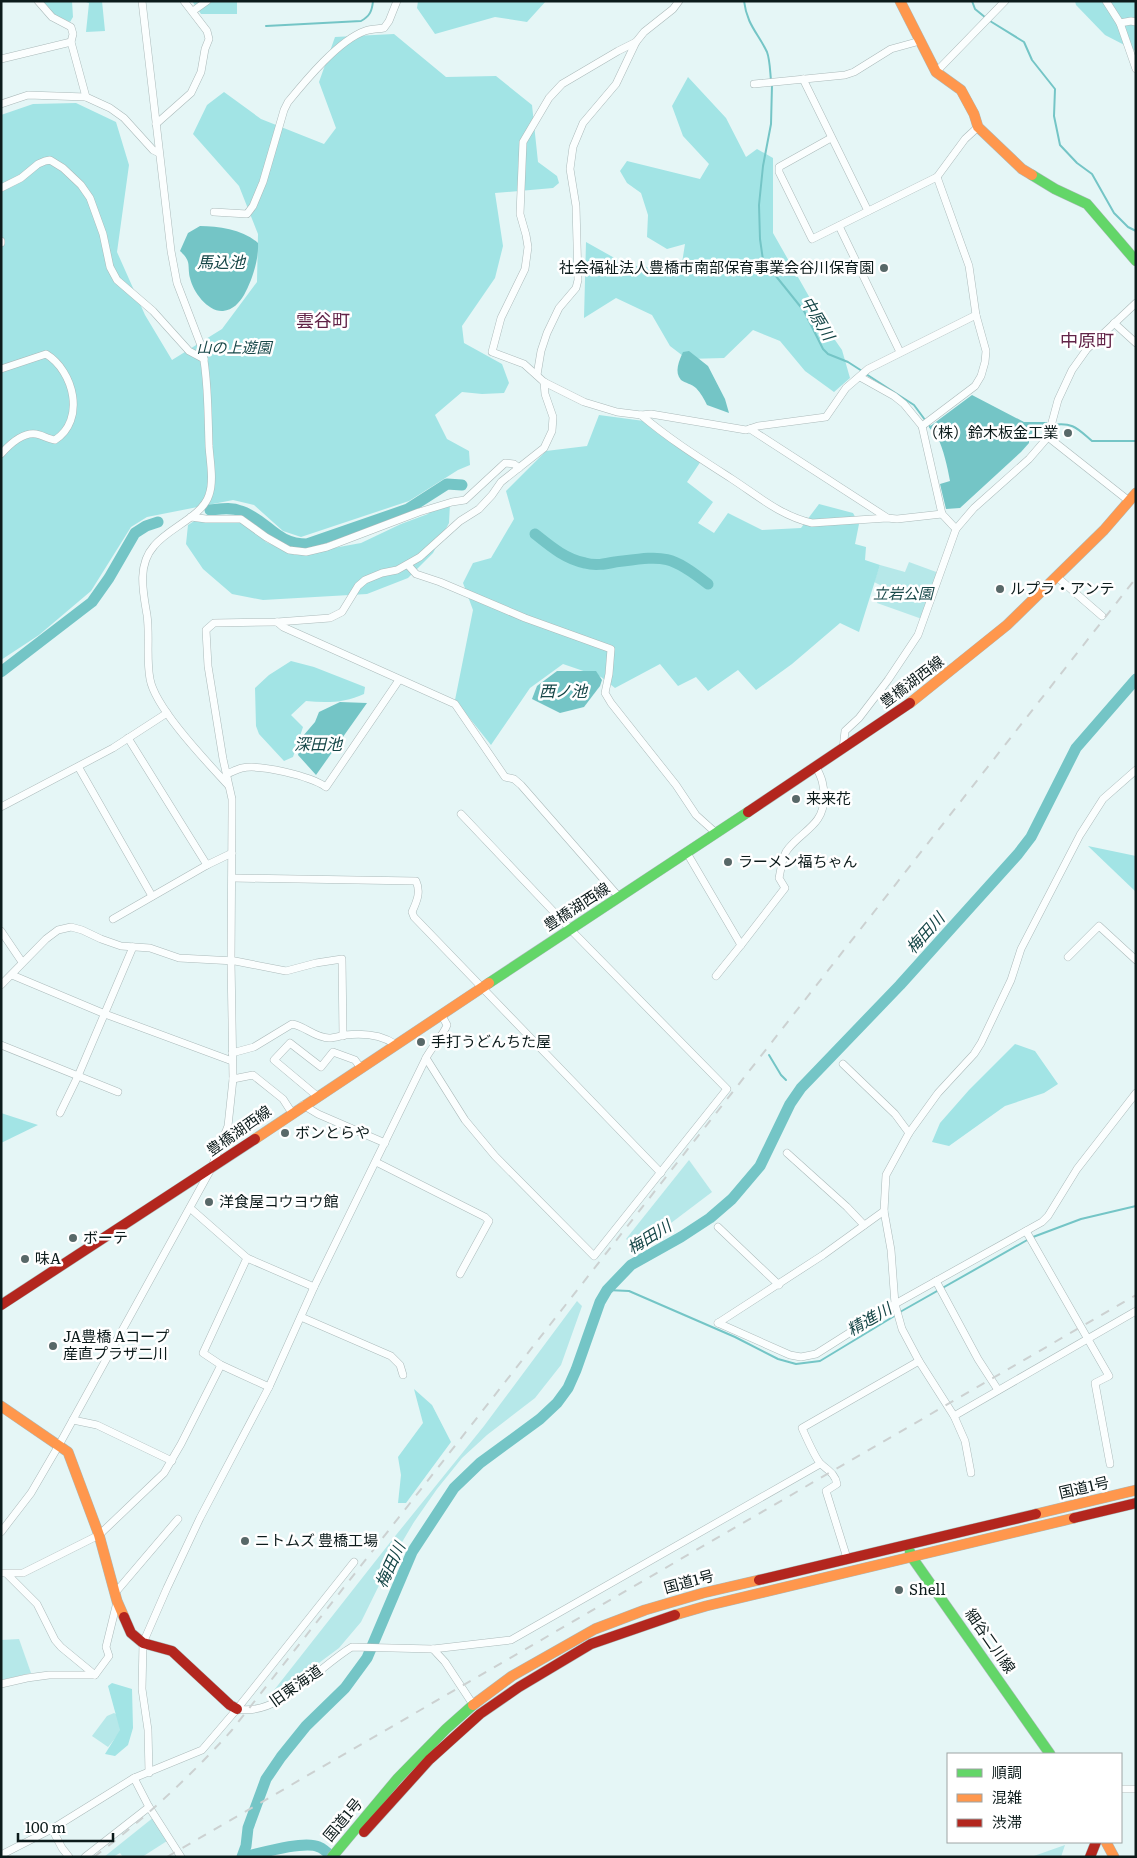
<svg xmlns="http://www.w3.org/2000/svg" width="1137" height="1858" viewBox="0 0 1137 1858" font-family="Literata,'Noto Sans JP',serif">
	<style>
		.green { fill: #b6e8e9 }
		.forest { fill: #a2e4e5 }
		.water { fill: #74c5c6 }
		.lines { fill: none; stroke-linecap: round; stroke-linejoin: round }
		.stream { stroke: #74c5c6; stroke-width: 2 }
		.river { stroke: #74c5c6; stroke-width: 11 }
		.street-casing { stroke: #abbaba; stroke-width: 8 }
		.fast-casing { stroke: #abbaba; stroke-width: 11 }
		.slow-casing { stroke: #abbaba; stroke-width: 11 }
		.jam-casing { stroke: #abbaba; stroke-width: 11 }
		.street { stroke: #fbfefe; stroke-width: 7 }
		.fast { stroke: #63d668; stroke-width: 10 }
		.slow { stroke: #ff974d; stroke-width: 10 }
		.jam { stroke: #b3261e; stroke-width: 10 }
		.rail { stroke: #ccd1d1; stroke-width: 2; stroke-dasharray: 9 9; stroke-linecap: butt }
		.poi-dot { fill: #586868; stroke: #fff; stroke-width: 2 }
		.labels { text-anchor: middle; stroke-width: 5; stroke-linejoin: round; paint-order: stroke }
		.poi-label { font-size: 15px; fill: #0c1b1b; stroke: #fff; text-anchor: start }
		.park-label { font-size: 15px; font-style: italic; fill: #184849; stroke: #fff }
		.street-label { font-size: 15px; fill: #0c1b1b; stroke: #fff }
		.water-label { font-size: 16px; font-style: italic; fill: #154647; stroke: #fff }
		.quarter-label { font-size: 18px; fill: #622448; stroke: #fff }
	</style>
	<rect width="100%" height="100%" fill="#e5f6f6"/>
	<g class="green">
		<path d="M909,562L939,573L922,619L877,603L884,587L874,582L880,565L905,572Z"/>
		<path d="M689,1160L712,1192L671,1223L634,1245L626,1239Z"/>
		<path d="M577,1301L582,1306L561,1365L535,1398L487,1435L462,1458L437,1489L414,1522L392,1559L361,1622L339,1648L280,1692L274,1696L271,1694L392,1540L484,1426Z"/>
		<path d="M19,1639L31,1673L1,1680V1640Z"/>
		<path d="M114,1713L123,1718L125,1726L108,1747L92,1736L107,1716Z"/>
		<path d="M154,1817L167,1841L142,1857H123L120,1853L113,1857H104Z"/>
		<path d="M1065,1845L1061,1857H1031Z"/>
	</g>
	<g class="forest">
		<path d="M41,1H72L73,17L70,22L51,13Z"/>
		<path d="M83,1H102L105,31L86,32L89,3Z"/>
		<path d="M192,1H237V14H201Z"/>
		<path d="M418,1H546L527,22L495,17L435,34L417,8Z"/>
		<path d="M1075,1H1136V51L1105,35L1076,5Z"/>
		<path d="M394,34L446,77L496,76L532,105L538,162L557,176L559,183L553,188L495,193L503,246L495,278L462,326L464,343L502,364L509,383L504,393L482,394L462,392L435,415L447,439L469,451L470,465L458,470L409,501L301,537L283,531L254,505L233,500L147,517L131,527L91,591L39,635L1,660V115L33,104L76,103L116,122L129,165L117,252L145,315L172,360L222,329L257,282L258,234L239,186L193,134L207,105L224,92L261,119L324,144L336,128L319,82L335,37Z"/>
		<path d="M688,77L726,118L746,157L757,149L773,158V233L828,330L842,350L850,378L834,392L805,371L780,341L753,330L724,358L687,359L670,346L652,315L616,298L584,318L586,242L627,265L658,268L682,263L685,244L667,249L647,237L648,215L641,193L627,183L620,171L627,161L700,179L709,164L683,136L672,106Z"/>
		<path d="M599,415L644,421L701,461L687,482L713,502L698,523L714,533L728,513L762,530L801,528L819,504L853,513L859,524L855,544L866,547L865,560L880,565L859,632L840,623L792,664L756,690L738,670L708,691L696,677L678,686L660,664L615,688L601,677L563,664L530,688L491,745L455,700L473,610L463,583L473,563L491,558L514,519L506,491L546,451L587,446Z"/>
		<path d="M450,504L449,523L433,553L408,578L367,594L263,600L232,594L203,569L186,544L188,525L202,516L247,517L266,542L295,555L361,543L401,524L428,514L435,506Z"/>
		<path d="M291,661L314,667L365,687L364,694C345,703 326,703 306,701L291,715L303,727L293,757L284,761L259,734L256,726L255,688L269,675Z"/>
		<path d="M1088,846L1136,856V892Z"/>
		<path d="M1015,1044L1035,1051L1058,1084L1044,1093L1005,1106L949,1146L932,1142L940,1123L969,1090Z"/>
		<path d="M1,1113L38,1125L1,1143Z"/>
		<path d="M414,1389L432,1405L451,1442L406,1503H398L401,1475L398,1457L423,1423Z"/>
		<path d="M112,1683L132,1689L133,1728L128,1745L115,1756L105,1754L120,1730L108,1686Z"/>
	</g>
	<g class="water">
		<path d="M200,226C219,226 244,230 258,243C259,259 252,281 244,295C239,303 233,310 223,311C208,312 193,292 190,278C187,265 192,262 180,251L188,233Z"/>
		<path d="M689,351L708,366L725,399L729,413L707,405C704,399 701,393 696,388C692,384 685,383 681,380C674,372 679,361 683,352Z"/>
		<path d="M972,395L1024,422H1047L1046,427L1029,435V443L1021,452L960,508L946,509L940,484L950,481C947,465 944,451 937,436C936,433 931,431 929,427Z"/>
		<path d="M557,671H596L602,680L600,686L584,707L560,713L532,699L537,686Z"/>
		<path d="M340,702L367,703L316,775L298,755L303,736L315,722L319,712Z"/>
	</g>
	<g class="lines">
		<g class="stream">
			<path d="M744,1C747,25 758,33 767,52C770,60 770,72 771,80"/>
			<path d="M972,1L975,9L986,18"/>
			<path d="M990,21L1024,42L1032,60L1055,89L1054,116L1060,145L1077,163L1092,174L1114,213L1128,227L1136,231"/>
			<path d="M266,26L361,21C370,16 372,11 373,1"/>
			<path d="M772,85L771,124L763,166L759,205L760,239L763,260L804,311L823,349L828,354L848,362L862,371"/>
			<path d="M866,374L914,405L931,428"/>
			<path d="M1052,425C1073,422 1077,428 1092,441H1136"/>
			<path d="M769,1055L781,1075L786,1080"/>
			<path d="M1033,1237L1081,1219L1136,1206"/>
			<path d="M607,1290L629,1291L735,1337L778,1359L796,1364L820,1361L896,1315"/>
			<path d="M900,1312L1029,1239"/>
		</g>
		<g class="river">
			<path d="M210,510C221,509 231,507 241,511C268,520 275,544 307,544L408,509L447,484L462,485"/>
			<path d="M535,534C550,546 565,559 585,563C595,566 605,564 615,562C663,556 669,553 708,584"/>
			<path d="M1,672L92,602L109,578L135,533L146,526L158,522"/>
			<path d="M242,1857L246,1846L248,1828L266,1779L281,1757L306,1726L345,1688L367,1658L412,1552L454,1488L480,1463L540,1419L557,1403L568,1388L576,1370L600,1302L607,1290L631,1265L681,1237L710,1218L732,1199L760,1166L790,1104L801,1088L900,985L1018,854L1031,837L1076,748L1136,679"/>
			<path d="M244,1857C261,1853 304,1840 319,1847C324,1849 328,1853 332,1857"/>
		</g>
		<defs>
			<g id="street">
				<path d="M38,1L52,17L71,27L73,34L71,42L86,97"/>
				<path d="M142,1L171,251L177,283L202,348C208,380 208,414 209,446C210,461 214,481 209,495C202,517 168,528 154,546C137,565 143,592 147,615C150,636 146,658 150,679C155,708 207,762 228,785"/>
				<path d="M1106,1L1120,23L1136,69"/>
				<path d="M193,11L207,1"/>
				<path d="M1120,23L1131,21L1136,22"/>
				<path d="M636,42L618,51L562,84L549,98L523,142L520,214L526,235L528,247L525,269L501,318L492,352L524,364L544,382L584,402L617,412L641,415L651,414L746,430L758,426L826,417L846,388L868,369L976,315"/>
				<path d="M1,59L71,42"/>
				<path d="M936,72L1005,1"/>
				<path d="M803,79L868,211"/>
				<path d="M754,84L845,75L854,72L891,49L920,41"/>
				<path d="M1,104L28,95L86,97L110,108L124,118L153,150L159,153"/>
				<path d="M156,124L191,93L201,72L205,49L209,39L207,31L184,1"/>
				<path d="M831,138L779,167V172L812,239L937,177L965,139L978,127"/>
				<path d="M1,188L21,178L38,164L45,161L50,160L63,168L81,185L90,198L103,234L110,267L117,280L153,311L189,351L204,359"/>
				<path d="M214,212L247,214L253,206L263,182L284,110L288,102C306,80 339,40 365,31C370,29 378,29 384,28L389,21L397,1"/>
				<path d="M839,226L900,352"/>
				<path d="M1,241V243"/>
				<path d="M1114,323L1136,343"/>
				<path d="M1,369L46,354C74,371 86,420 55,440C48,439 42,435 36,434C23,432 9,445 1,454"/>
				<path d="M537,375L541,351L547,333L559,308L576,288L578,280L576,206L570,169L573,147L583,123L616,84L636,42L644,32L673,9L679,1"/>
				<path d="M860,377L894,396L904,404L922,426L942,514L956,529"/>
				<path d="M641,415C669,439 701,459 732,479C758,496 781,516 812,523L887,518L897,519L942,514"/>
				<path d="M922,426L975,386L981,376L985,362L986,351L976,315L969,266L937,177"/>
				<path d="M750,429L886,517"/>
				<path d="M1048,437L1129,501"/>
				<path d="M191,517L206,519H241L266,537L289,550L306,552L327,547L419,512L452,502L465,500L505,463L514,464L519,468"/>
				<path d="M408,565L416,574L440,582L525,618L611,649L609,674L605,693L611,703L676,785L696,815L716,833"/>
				<path d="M1057,577L1102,616"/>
				<path d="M277,622L283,627L455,704L505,777L514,779L521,785L619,897"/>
				<path d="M128,738L207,865"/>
				<path d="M843,749L845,731L859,718L888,680L918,635L956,529L974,508L1029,459L1048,437L1058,400L1072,370L1087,349L1136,303"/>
				<path d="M79,768L152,896"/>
				<path d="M227,774C232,772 237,769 242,768C260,764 310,776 326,787L399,680"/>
				<path d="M1,807L113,748L167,713"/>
				<path d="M687,853L741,945L785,888L779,878C781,870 782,855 788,849C803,830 824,825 824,797C824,785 822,778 816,767"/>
				<path d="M232,878L416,881C421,892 417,901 412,912L414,917L661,1173"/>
				<path d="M113,919L207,865L232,853"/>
				<path d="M1,931L22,962"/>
				<path d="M1068,957L1099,926L1136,960"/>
				<path d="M12,975L105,1014L232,1061"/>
				<path d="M716,976L741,945"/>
				<path d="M1,985L46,939L58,930L71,927L82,930L101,939L121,946L150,948L179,958L235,961L286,971L316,963L342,959L343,1036"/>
				<path d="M1,1045L118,1092"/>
				<path d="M232,1053L254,1047L292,1024C305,1026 315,1038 329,1038C334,1038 340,1036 345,1035C362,1033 380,1034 395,1044"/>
				<path d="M426,1058L465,1120L495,1156L594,1256L727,1089L570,929L461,814"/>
				<path d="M843,1064L895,1114L909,1133"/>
				<path d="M233,1079L253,1075L283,1099L292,1113"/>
				<path d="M317,1096L274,1060L290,1043L321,1067L333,1052L355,1060L360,1067"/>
				<path d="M303,1105L318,1114L385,1143"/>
				<path d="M60,1113L78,1076L133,947"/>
				<path d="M787,1153L847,1207L864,1225"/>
				<path d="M376,1162L485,1217L489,1221L460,1274"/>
				<path d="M190,1208L247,1258L314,1287"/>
				<path d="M718,1227L779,1285"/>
				<path d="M1026,1231L1109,1376L1095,1383L1110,1464"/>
				<path d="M247,1258L203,1353L221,1365L269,1387"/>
				<path d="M936,1281L978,1359L998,1390"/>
				<path d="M301,1317L391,1356L400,1365L403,1375"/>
				<path d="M718,1323L790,1355L801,1357L816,1354L895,1304L1042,1222L1048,1216L1077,1169L1136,1093"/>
				<path d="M718,1323L823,1255L884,1211"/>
				<path d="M919,1361L954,1416L965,1441L971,1473"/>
				<path d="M954,1416L1136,1311"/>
				<path d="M73,1420L97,1425L172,1461"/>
				<path d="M1,1532L31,1493L59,1445L211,1169L228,1126L233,1079L231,961L232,812V799L223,759L208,666L206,630L214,623L277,622L330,618L342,612L358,586L365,580L382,573L397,570L420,557L460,521L479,509L492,495L501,482L544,448L552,431L553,417L545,394L544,382"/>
				<path d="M847,1558L826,1491L837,1484C835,1473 827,1470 820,1463C815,1457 806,1437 802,1428L919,1361L902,1329L895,1304L891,1250L884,1211L886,1175L909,1133L938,1093L974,1054L981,1043L1011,980L1021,949L1080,835L1103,799L1136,770"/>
				<path d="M1,1573H23L99,1535L164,1473L181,1444L221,1365"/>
				<path d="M7,1574L37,1604L55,1640L61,1647L95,1675"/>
				<path d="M115,1593L178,1519"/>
				<path d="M433,1649L445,1662L474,1706"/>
				<path d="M1,1684L27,1678L49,1675H95L109,1656L106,1647L117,1602"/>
				<path d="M237,1709C279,1717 319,1666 352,1647L433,1649L511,1640L820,1464"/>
				<path d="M149,1773L148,1730L142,1689L143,1643L167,1588L200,1518L269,1387L314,1287L426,1058C431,1048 444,1034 447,1025L441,1014"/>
				<path d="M134,1778L149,1807L181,1857"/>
				<path d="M1121,1789H1136"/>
				<path d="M52,1829L62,1848L69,1857"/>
				<path d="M1,1855L52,1829L134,1778L202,1750L237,1709L354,1562"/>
				<path d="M85,1857L149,1807"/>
			</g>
			<g id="fast">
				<path d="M1032,175L1055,189L1087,204L1136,261"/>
				<path d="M489,983L748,812"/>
				<path d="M910,1552L911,1556L1050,1754"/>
				<path d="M332,1857L398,1778L446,1729L473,1705"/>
			</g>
			<g id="slow">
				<path d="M900,1L936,72L961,90L974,114L978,127L1022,169L1032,175"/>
				<path d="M910,703L1007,625L1104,530L1136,493"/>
				<path d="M255,1139L489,983"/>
				<path d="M1,1406L68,1452L99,1535L117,1601L124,1617"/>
				<path d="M1036,1514L1136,1490"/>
				<path d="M675,1615L706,1606L1074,1518"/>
				<path d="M473,1705L512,1676L595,1629L645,1610L703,1593L759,1580"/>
				<path d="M1106,1842L1114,1857"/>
			</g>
			<g id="jam">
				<path d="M748,812L910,703"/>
				<path d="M1,1305L255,1139"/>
				<path d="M1074,1518L1136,1503"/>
				<path d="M759,1580L1036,1514"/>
				<path d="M124,1617L131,1633L143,1643L172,1651L230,1705L237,1709"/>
				<path d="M364,1832L429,1760L480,1714L519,1687L591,1644L675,1615"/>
				<path d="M1090,1857L1096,1842"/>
			</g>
		</defs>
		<use href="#street" class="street-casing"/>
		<use href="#fast" class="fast-casing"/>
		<use href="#slow" class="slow-casing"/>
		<use href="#jam" class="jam-casing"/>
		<use href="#street" class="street"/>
		<use href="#fast" class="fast"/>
		<use href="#slow" class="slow"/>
		<use href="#jam" class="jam"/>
		<g class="rail">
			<path d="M94,1857C144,1819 190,1777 232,1730L1136,578"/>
			<path d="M167,1857L1136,1295"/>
		</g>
	</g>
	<g class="poi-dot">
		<circle cx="884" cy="268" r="5"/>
		<circle cx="1068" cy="433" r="5"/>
		<circle cx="1000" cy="589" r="5"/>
		<circle cx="796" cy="799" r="5"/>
		<circle cx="728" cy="862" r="5"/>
		<circle cx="421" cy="1042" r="5"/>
		<circle cx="285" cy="1133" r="5"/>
		<circle cx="209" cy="1202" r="5"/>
		<circle cx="73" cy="1238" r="5"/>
		<circle cx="25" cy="1259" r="5"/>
		<circle cx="53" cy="1346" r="5"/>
		<circle cx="245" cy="1541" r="5"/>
		<circle cx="899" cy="1590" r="5"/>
	</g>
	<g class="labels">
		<g class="poi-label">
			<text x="874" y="273" text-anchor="end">社会福祉法人豊橋市南部保育事業会谷川保育園</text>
			<text x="1058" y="438" text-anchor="end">（株）鈴木板金工業</text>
			<text x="1010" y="594">ルプラ・アンテ</text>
			<text x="806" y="804">来来花</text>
			<text x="738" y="867">ラーメン福ちゃん</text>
			<text x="431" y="1047">手打うどんちた屋</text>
			<text x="295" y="1138">ボンとらや</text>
			<text x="219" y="1207">洋食屋コウヨウ館</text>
			<text x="83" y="1243">ボーテ</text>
			<text x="35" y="1264">味A</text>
			<text x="63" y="1342">JA豊橋 Aコープ<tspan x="63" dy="17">産直プラザ二川</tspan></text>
			<text x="255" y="1546">ニトムズ 豊橋工場</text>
			<text x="909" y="1595">Shell</text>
		</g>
		<g class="park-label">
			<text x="234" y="353">山の上遊園</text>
			<text x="903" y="599">立岩公園</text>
		</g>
		<g class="street-label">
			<text transform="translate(912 682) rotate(-37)" y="5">豊橋湖西線</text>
			<text transform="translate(577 907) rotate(-33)" y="5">豊橋湖西線</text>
			<text transform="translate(239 1131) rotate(-35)" y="5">豊橋湖西線</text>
			<text transform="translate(1084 1488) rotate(-13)" y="5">国道1号</text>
			<text transform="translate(689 1582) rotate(-15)" y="5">国道1号</text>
			<text transform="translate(990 1641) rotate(55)" y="5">細谷二川線</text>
			<text transform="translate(296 1686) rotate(-35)" y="5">旧東海道</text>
			<text transform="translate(343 1820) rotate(-50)" y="5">国道1号</text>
		</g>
		<g class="water-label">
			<text x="221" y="268">馬込池</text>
			<text transform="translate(818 318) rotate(59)" y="6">中原川</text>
			<text x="563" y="697">西ノ池</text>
			<text x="318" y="750">深田池</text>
			<text transform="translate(925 933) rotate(-48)" y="6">梅田川</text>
			<text transform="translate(649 1237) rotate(-32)" y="6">梅田川</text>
			<text transform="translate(869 1319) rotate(-30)" y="6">精進川</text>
			<text transform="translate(390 1565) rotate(-65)" y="6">梅田川</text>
		</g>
		<g class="quarter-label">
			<text x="323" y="327">雲谷町</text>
			<text x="1087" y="347">中原町</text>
		</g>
	</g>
	<rect width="1137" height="1858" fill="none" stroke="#0c1b1b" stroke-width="5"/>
	<rect x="947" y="1753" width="175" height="90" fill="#ffffff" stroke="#9ea4a4"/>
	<rect x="957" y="1769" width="25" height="8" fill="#63d668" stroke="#9ea4a4"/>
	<text x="992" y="1778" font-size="15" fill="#0c1b1b">順調</text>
	<rect x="957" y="1794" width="25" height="8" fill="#ff974d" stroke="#9ea4a4"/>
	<text x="992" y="1803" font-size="15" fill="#0c1b1b">混雑</text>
	<rect x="957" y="1819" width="25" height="8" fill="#b3261e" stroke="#9ea4a4"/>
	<text x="992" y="1828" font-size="15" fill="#0c1b1b">渋滞</text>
	<path d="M18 1833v8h95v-8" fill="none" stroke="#0c1b1b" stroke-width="2.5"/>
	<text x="25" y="1833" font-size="15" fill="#0c1b1b" stroke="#ffffff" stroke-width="4" paint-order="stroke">100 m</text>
</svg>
